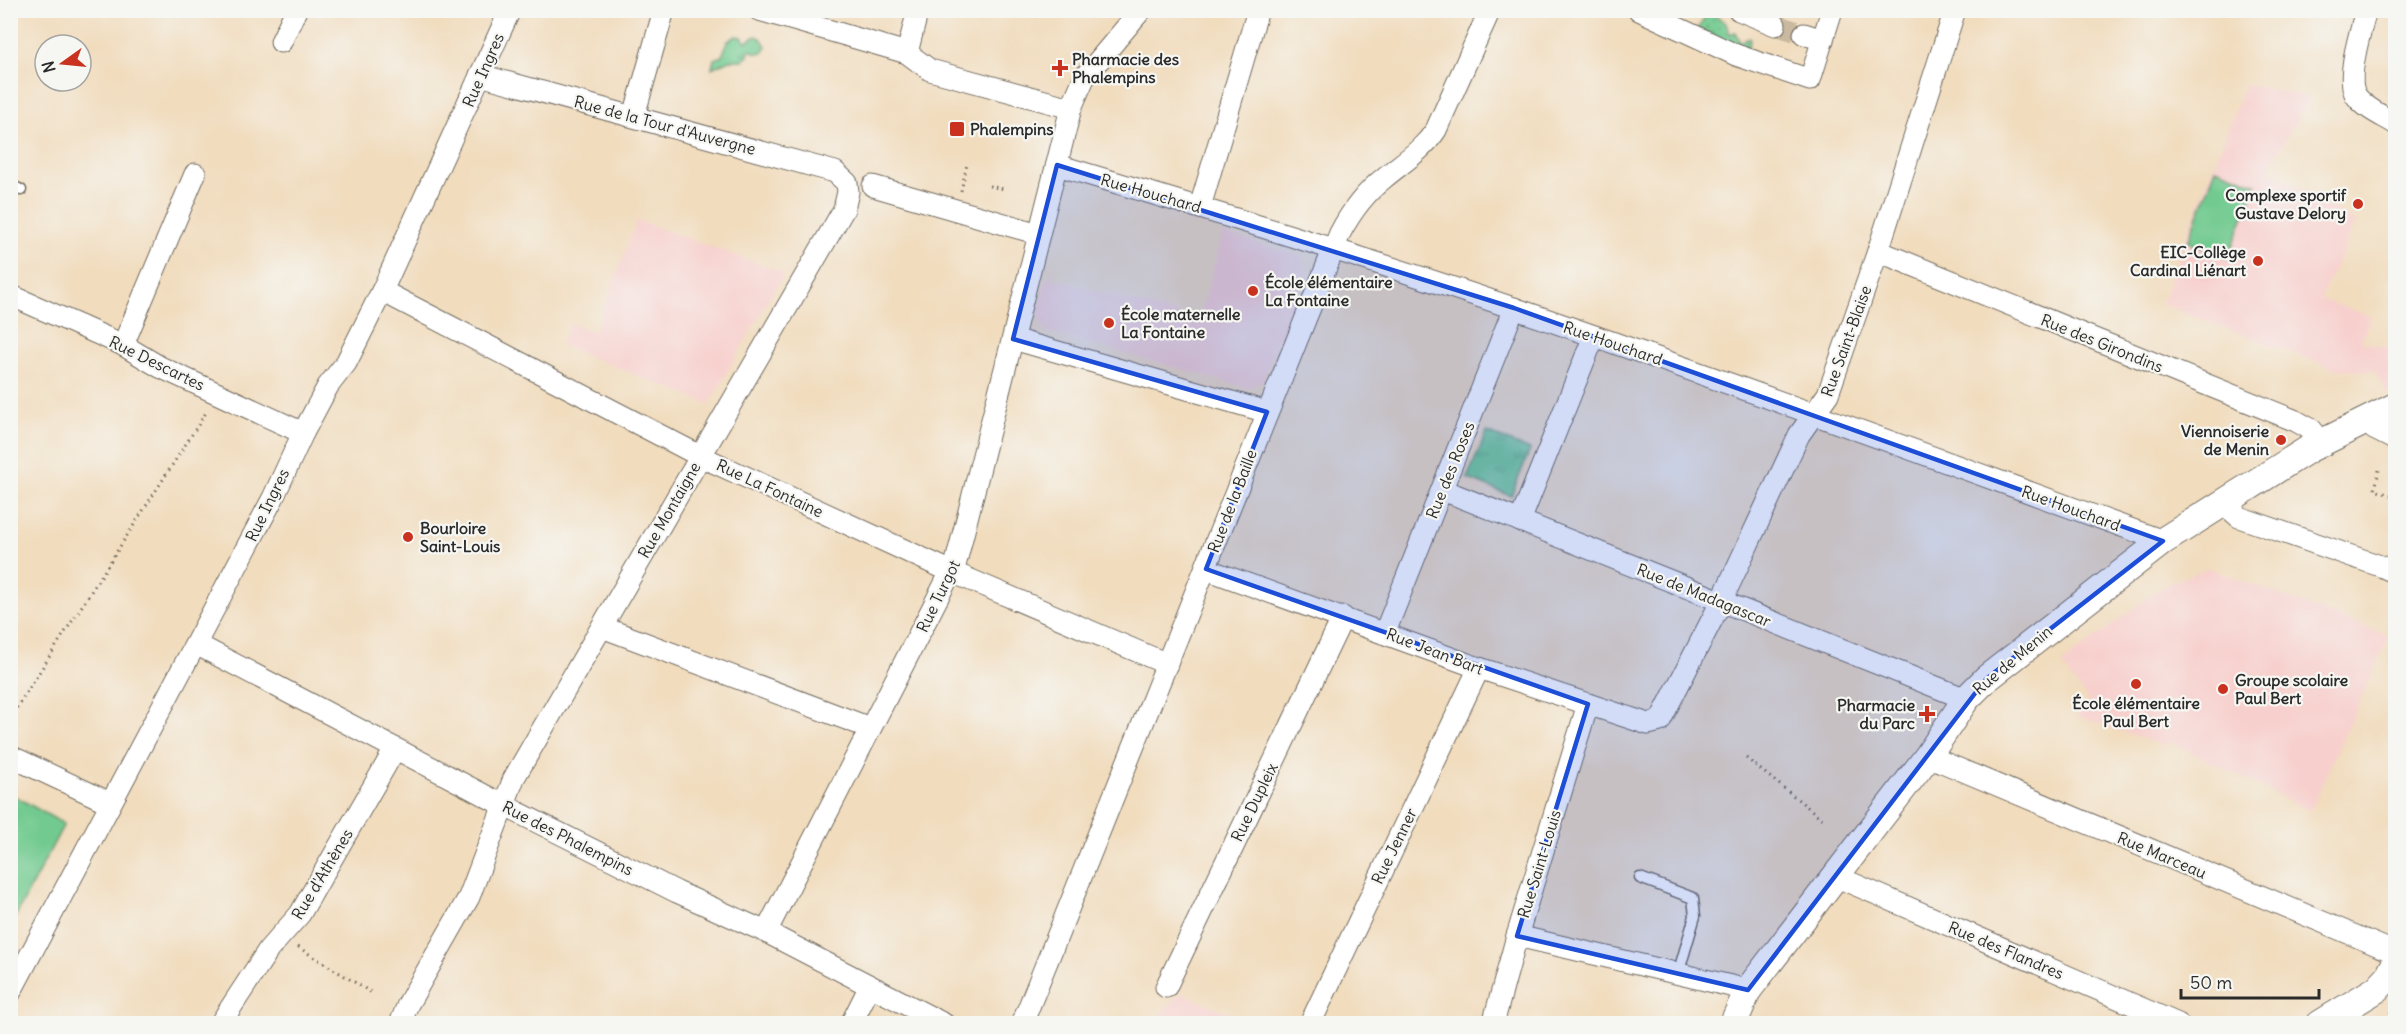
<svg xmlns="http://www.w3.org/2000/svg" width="2406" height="1034" viewBox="0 0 2406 1034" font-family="Delius,sans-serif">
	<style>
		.built { fill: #f7d0cd }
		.grass { fill: url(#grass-dots); stroke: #4e7a5e; stroke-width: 1.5 }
		.park { fill: url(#park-tufts); stroke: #4e7a5e; stroke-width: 1.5 }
		.pitch { fill: #72ca90; stroke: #4e7a5e; stroke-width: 1.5 }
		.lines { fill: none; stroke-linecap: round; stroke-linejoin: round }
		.minor-tunnel { stroke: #c9b9a0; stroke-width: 21; stroke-dasharray: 21 10; stroke-linecap: butt }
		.service-casing { stroke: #70695e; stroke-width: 13 }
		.minor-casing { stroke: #70695e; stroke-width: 23 }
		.tertiary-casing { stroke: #70695e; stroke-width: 29 }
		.path { stroke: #70695e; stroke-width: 3; stroke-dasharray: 1.5 4.5; stroke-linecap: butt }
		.service { stroke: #fff; stroke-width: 10 }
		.minor { stroke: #fff; stroke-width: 21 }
		.tertiary { stroke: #fff; stroke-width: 27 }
		.marked { fill: #1d4ed8; fill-opacity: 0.2; stroke: #1d4ed8; stroke-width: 4.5; stroke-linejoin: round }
		.poi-dot { fill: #c8321e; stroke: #f6f6f2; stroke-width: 2 }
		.labels { text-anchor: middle; stroke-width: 4.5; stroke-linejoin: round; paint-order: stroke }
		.poi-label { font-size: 16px; font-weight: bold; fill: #2b2b2b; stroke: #f6f6f2; text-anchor: start }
		.street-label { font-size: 16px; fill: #2b2b2b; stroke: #f6f6f2 }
	</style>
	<defs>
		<pattern id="grass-dots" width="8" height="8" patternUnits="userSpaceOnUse" patternTransform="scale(1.5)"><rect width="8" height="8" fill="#72ca90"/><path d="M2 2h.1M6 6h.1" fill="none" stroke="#5ea476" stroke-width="1.8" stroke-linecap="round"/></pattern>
		<pattern id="park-tufts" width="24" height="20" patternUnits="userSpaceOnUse" patternTransform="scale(1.5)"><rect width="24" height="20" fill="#72ca90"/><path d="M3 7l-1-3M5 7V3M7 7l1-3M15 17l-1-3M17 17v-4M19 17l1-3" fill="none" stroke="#5ea476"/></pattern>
	</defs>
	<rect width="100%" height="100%" fill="#f6f6f2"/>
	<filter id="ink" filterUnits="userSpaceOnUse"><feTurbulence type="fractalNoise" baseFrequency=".0167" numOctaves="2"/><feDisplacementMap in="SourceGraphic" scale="12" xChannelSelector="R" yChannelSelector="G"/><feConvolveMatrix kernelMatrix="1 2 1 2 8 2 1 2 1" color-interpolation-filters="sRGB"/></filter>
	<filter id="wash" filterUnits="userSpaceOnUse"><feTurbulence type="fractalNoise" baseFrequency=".008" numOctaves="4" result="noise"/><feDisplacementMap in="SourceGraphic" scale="24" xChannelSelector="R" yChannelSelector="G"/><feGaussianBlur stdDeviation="1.35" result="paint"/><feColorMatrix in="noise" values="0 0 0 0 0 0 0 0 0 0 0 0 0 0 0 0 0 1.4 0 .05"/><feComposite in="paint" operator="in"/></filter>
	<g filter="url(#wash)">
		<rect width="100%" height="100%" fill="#f1dcbd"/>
		<g class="built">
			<path d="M2245,84L2310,98L2268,169L2356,222L2320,299L2371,316L2361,342L2395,349V391L2387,395L2375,371L2338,370L2161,304Z"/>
			<path d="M637,220L784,273L709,404L560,345L570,323L594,332Z"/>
			<path d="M1223,233L1300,256L1307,271L1263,380L1248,388L1045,331L1037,315L1047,277L1199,320Z"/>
			<path d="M2208,568L2389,636L2310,811L2168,741L2165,746L2077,716L2088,700L2061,664L2163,586Z"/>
			<path d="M1181,993L1252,1023H1152Z"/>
		</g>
		<path class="grass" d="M1708,11L1726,23L1730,34L1735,32L1740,42L1749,38L1750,40L1747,51L1698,30Z"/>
		<g class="park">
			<path d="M736,36L742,37L746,42L756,36L761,38L766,46L764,52L757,53L749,50L748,56L743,60H729L712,68L714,59L722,56L728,41Z"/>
			<path d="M1487,432L1530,450L1511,496L1467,478Z"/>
		</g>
		<g class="pitch">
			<path d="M2216,168L2256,184L2228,258L2188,242Z"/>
			<path d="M11,794L64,824L11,925Z"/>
		</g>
	</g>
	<g filter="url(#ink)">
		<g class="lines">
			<path class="minor-tunnel" d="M1775,25L1804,34"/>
			<defs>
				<g id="service">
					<path d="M10,185L21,190"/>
					<path d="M1640,878L1693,898L1695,916L1678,974"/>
				</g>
				<g id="minor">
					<path d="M759,10L907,53L930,70L1071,108L956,562L766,932"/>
					<path d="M1639,10L1736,55L1810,80L1832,10"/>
					<path d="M1739,10L1775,25"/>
					<path d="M2366,10C2361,30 2344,81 2357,97C2366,109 2383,116 2396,124"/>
					<path d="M1804,34L1823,40"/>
					<path d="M281,42L296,10"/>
					<path d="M907,53L918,10"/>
					<path d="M1071,108L1084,78L1141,10"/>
					<path d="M634,116L664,10"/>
					<path d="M1057,165C1211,211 1364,257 1516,309C1733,383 1948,463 2163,541"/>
					<path d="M873,186L1039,234"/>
					<path d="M1200,207L1258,10"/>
					<path d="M1878,251L2296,421L2312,430L2322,442"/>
					<path d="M382,291L700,456L952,572L1167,664"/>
					<path d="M10,295L123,345L160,367L303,433"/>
					<path d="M1013,339L1267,412"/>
					<path d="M123,345L195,174"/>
					<path d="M2367,421L2374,429L2396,440"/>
					<path d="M1443,490L1966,699"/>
					<path d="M2224,504L2239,517L2383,567L2396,573"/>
					<path d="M1520,521L1594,336"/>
					<path d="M1206,569L1479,668L1648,724L1660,721L1721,602L1799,435L1828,394L1878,251L1955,10"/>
					<path d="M602,627L870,728"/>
					<path d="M1385,632L1514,308"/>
					<path d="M196,644L503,805L677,892L766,932L944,1024"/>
					<path d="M10,756L110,803"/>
					<path d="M1928,756L2396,953"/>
					<path d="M1835,876L2178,1024"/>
					<path d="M1517,936L1748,990"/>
					<path d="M1166,987L1343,617"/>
					<path d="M10,993L273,498L303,433L328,386L346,363L382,291L510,10"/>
					<path d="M220,1024L269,949L300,914L395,749"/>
					<path d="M400,1024L408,1004L469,897L514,778L844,209L848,192L847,183L835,172L480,75"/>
					<path d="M851,1024L870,986"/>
					<path d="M1022,1024L1340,233C1351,212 1365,193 1384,178C1403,162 1422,151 1436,130L1490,10"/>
					<path d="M1310,1024L1479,668"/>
					<path d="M1493,1024L1517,936L1588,704"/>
				</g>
				<g id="tertiary">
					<path d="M1733,1024L1748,990L1928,756L1966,699L1986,679L2163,541L2309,449L2396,406"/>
					<path d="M2320,1024L2377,989L2389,976L2396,962"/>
				</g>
			</defs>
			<use href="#service" class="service-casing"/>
			<use href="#minor" class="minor-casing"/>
			<use href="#tertiary" class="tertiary-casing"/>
			<g class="path">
				<path d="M989,186L1004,189"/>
				<path d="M961,191L967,164"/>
				<path d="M2379,470L2375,490L2396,497"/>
				<path d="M10,718L207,411"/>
				<path d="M1746,758L1825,821"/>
				<path d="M298,947L372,993"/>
				<path d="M2385,1024L2395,1004"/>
			</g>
			<use href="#service" class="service"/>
			<use href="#minor" class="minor"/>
			<use href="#tertiary" class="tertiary"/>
		</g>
	</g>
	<path class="marked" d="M1057,165L1514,308L2163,541L1986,679L1748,990L1517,936L1588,704L1206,569L1267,412L1013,339Z"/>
	<g class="poi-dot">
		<path d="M1057 59h6v6h6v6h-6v6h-6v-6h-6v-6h6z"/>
		<rect x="949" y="121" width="16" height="16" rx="3"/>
		<circle cx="2358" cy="204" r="6"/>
		<circle cx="2258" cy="261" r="6"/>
		<circle cx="1253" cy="291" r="6"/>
		<circle cx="1109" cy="323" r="6"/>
		<circle cx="2281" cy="440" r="6"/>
		<circle cx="408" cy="537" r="6"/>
		<circle cx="2136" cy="684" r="6"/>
		<circle cx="2223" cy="689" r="6"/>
		<path d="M1924 705h6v6h6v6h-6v6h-6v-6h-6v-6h6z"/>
	</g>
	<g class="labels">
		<g class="poi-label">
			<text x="1072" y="65">Pharmacie des<tspan x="1072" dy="18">Phalempins</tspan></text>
			<text x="970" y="135">Phalempins</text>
			<text x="2346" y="201" text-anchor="end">Complexe sportif<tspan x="2346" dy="18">Gustave Delory</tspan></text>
			<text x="2246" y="258" text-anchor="end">EIC-Collège<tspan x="2246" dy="18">Cardinal Liénart</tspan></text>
			<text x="1265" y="288">École élémentaire<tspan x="1265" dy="18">La Fontaine</tspan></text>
			<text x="1121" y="320">École maternelle<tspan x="1121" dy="18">La Fontaine</tspan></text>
			<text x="2269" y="437" text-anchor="end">Viennoiserie<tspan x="2269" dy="18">de Menin</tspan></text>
			<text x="420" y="534">Bourloire<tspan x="420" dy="18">Saint-Louis</tspan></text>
			<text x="2235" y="686">Groupe scolaire<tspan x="2235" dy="18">Paul Bert</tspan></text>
			<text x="2136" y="709" text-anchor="middle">École élémentaire<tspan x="2136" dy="18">Paul Bert</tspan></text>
			<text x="1915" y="711" text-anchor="end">Pharmacie<tspan x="1915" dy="18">du Parc</tspan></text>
		</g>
		<g class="street-label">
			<text transform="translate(483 70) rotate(-66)" y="6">Rue Ingres</text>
			<text transform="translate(665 125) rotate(15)" y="6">Rue de la Tour d'Auvergne</text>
			<text transform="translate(1151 193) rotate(16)" y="6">Rue Houchard</text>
			<text transform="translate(1846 341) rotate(-70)" y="6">Rue Saint-Blaise</text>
			<text transform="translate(1613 343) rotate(19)" y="6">Rue Houchard</text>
			<text transform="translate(2102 343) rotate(22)" y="6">Rue des Girondins</text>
			<text transform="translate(157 363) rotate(26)" y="6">Rue Descartes</text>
			<text transform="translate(1450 470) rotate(-68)" y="6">Rue des Roses</text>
			<text transform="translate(770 488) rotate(25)" y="6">Rue La Fontaine</text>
			<text transform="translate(1232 501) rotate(-69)" y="6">Rue de la Baille</text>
			<text transform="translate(267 505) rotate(-64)" y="6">Rue Ingres</text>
			<text transform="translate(2071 508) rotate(20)" y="6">Rue Houchard</text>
			<text transform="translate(669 510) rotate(-60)" y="6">Rue Montaigne</text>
			<text transform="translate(1704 595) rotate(22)" y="6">Rue de Madagascar</text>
			<text transform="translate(938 596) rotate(-64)" y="6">Rue Turgot</text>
			<text transform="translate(1435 651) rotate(21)" y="6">Rue Jean Bart</text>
			<text transform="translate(2012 660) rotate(-40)" y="6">Rue de Menin</text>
			<text transform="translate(1254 802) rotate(-64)" y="6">Rue Dupleix</text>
			<text transform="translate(568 838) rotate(27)" y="6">Rue des Phalempins</text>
			<text transform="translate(1394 846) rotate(-64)" y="6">Rue Jenner</text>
			<text transform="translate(2162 855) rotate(23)" y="6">Rue Marceau</text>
			<text transform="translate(1539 864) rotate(-73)" y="6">Rue Saint-Louis</text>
			<text transform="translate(322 874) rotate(-59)" y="6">Rue d'Athènes</text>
			<text transform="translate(2006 950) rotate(23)" y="6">Rue des Flandres</text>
		</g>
	</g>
	<rect width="2406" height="1034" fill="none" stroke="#f6f6f2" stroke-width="36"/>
	<g transform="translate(63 63) rotate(255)"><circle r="28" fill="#f6f6f2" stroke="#a5a5a2" stroke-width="1.5"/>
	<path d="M0-4.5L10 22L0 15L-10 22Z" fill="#c8321e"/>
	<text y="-9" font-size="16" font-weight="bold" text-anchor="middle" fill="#2b2b2b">N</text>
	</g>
	<path d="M2181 989v9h138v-9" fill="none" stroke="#2b2b2b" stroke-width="3"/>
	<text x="2190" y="989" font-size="18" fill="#2b2b2b" stroke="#f6f6f2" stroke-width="4.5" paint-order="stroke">50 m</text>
</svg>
